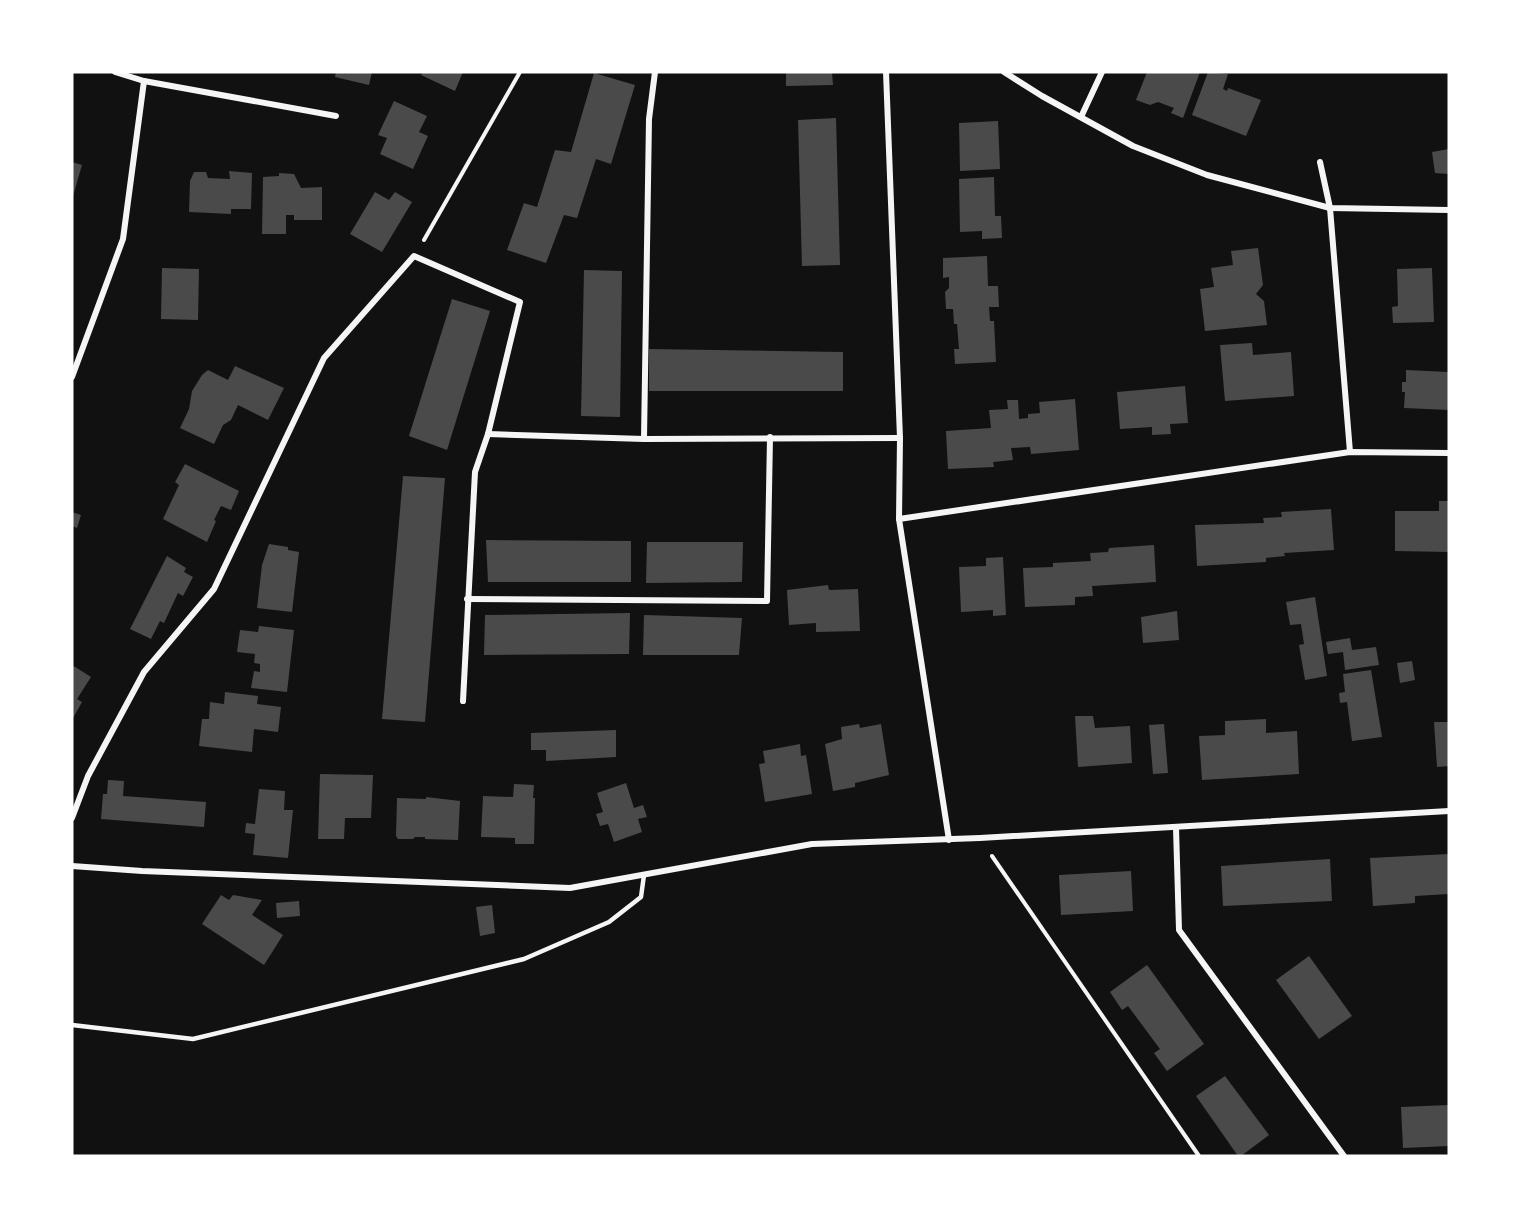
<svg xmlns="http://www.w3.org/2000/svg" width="1521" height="1228" viewBox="0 0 1521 1228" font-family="Roboto,sans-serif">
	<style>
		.building { fill: #4a4a4a }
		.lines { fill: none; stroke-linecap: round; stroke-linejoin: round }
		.path { stroke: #f5f5f5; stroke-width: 4 }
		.service { stroke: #f5f5f5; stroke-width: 4.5 }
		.minor { stroke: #f5f5f5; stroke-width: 6 }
	</style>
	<rect width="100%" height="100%" fill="#111"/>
	<g class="building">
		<path d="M336,72H372L369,85L335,77Z"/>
		<path d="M423,72H463L455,91L421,75Z"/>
		<path d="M786,72H832L833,85L786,86Z"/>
		<path d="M1147,72H1200L1183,118L1171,113L1174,108L1158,102L1150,105L1136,100Z"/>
		<path d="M1208,72L1228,74L1223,89L1227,91L1228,88L1261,100L1246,136L1192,115Z"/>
		<path d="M594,73L635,85L611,164L596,159L577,218L564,215L546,263L507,250L524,203L537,207L555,150L571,152Z"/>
		<path d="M394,101L427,116L419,132L428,136L413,169L380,154L387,138L378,135Z"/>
		<path d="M836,118L840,265L802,266L798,120Z"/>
		<path d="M998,121L1000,169L960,171L959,123Z"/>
		<path d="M1449,149V174L1435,173L1432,152Z"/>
		<path d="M72,162L82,165L73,196H72Z"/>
		<path d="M229,171L252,173L251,209H231V214L189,212L190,181L194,172H206L208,178L230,179Z"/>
		<path d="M279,173L294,174L301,188L322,187V220H294V215H286V234H262L263,177L279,176Z"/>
		<path d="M994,177L995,216H1001L1002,238L982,239V231L960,232L959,179Z"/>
		<path d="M375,192L389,200L395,192L412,202L382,252L350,234Z"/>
		<path d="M1258,248L1263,285L1256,294L1264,301L1267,325L1205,331L1200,289L1214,287L1211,268L1233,265L1231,251Z"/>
		<path d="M987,256L988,286H998L999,307H989L990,321H994L996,362L955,364L954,349H959L957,324H954L953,309H946L945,292L949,288V277L943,278V258Z"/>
		<path d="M162,268L199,269L198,320L161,319Z"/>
		<path d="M1432,268L1434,322L1393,323L1392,307L1398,306L1397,269Z"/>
		<path d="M584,270L622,271L620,417L581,416Z"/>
		<path d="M452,299L490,311L447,450L409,436Z"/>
		<path d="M1252,343L1253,355L1291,352L1294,396L1225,401L1220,345Z"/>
		<path d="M649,349L843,352V391H649Z"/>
		<path d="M235,366L284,388L268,420L238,405L231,420L223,425L214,444L180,428L189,409L192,391L202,375L208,370L228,380Z"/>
		<path d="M1406,370L1449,372V410L1404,408L1405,392H1402V382H1406Z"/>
		<path d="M1185,386L1188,423L1170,424L1171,434L1152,435V427L1120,429L1117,392Z"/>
		<path d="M1075,399L1079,450L1031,454L1030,447L1011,448L1013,460L993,462L994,467L948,469L946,431L991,428L989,410L1008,409L1007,400H1018L1019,419L1028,418V414L1040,413L1039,402Z"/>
		<path d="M185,464L239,491L231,510L221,506L214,520L216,521L207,542L163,519L179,485L175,482Z"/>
		<path d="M403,476L445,478L425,722L382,719Z"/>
		<path d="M1439,501H1449V552L1395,551V511H1439Z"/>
		<path d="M1331,509L1334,550L1284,553L1285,556L1266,558V562L1197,566L1195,525L1264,523L1263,518L1282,517L1281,512Z"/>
		<path d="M72,512L81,515L77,528L72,526Z"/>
		<path d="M486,540L631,541V582H488Z"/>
		<path d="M647,542H743L742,582L646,583Z"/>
		<path d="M269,544L288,547V550L299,552L292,612L257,608L262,565Z"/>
		<path d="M1154,545L1156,582L1092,586L1093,596L1075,597V605L1025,607L1023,568L1053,567V563L1091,561L1090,553L1108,552L1109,548Z"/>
		<path d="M167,556L186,568L184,572L193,577L183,596L178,593L164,623L160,621L151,639L130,629Z"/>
		<path d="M1003,557L1006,615L993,616V610L961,612L959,567L986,566V558Z"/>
		<path d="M828,585L829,590L858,589L860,631L816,632V623L789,625L787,590Z"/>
		<path d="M1315,597L1327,676L1305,680L1299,645L1304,644L1301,624L1290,625L1286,602Z"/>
		<path d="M1177,611L1179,640L1143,643L1141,617Z"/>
		<path d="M630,613L629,654L484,655L485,615Z"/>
		<path d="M644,615L742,618L739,655H643Z"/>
		<path d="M259,626L294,630L287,692L251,688L254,671L260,672V664L254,663L255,654L237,652L240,630L258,632Z"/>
		<path d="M1350,638L1352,650L1376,647L1379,665L1345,670L1343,652L1328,654L1326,642Z"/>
		<path d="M1412,661L1415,680L1400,683L1397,663Z"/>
		<path d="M72,665L91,677L77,699L82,702L72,720Z"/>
		<path d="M1371,670L1382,737L1352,741L1347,702L1340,703L1339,693L1345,692L1343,674Z"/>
		<path d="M225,692L258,696L257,704L281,707L278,732L254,729L252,752L199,746L202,719H209L210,702L224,704Z"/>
		<path d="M1075,716H1093L1095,728L1130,726L1132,763L1078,767Z"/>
		<path d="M1266,719V733L1297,731L1299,774L1202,780L1199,736L1225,735V721Z"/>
		<path d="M1434,722H1449V766L1437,767Z"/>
		<path d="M859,724L860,728L881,724L889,775L855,783V787L833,791L825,744L842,739L841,727Z"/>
		<path d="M1164,724L1168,773L1153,774L1149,725Z"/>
		<path d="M616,730V757L546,761V750H531V733Z"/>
		<path d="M800,744L801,756L806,755L812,794L765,802L759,764L765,763L763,751Z"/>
		<path d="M320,774L373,775L371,818H345L344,839H318Z"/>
		<path d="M108,780L124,781L123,796L206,802L204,827L101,819L103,794H107Z"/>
		<path d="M626,783L634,808L643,805L647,817L638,819L642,832L614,842L608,824L600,826L596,814L603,812L597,793Z"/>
		<path d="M514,784L534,785L533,798H535L534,844H515V838L481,837L483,796L513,797Z"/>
		<path d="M259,789L285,791L284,810H293L288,858L253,855L255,834L245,833L246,823L255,824Z"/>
		<path d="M426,797L460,801L458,840L425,839V837H415L413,839H398L396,836L397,798L426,799Z"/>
		<path d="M1449,854V894L1415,896V903L1373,906L1370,858Z"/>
		<path d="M1330,859L1332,901L1223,906L1221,866Z"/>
		<path d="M1131,871L1133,911L1061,915L1059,875Z"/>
		<path d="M221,895L229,900L233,895L262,900L252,915L283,935L264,965L202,924Z"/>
		<path d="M299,901L300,916L277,918L276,903Z"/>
		<path d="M492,905L495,933L480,936L476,907Z"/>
		<path d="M1309,956L1352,1016L1319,1039L1276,980Z"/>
		<path d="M1147,965L1204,1044L1167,1071L1154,1053L1160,1049L1128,1006L1122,1010L1110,992Z"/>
		<path d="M1225,1076L1269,1135L1241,1156H1238L1196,1096Z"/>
		<path d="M1449,1105V1146L1403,1148L1401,1107Z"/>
	</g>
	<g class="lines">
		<g class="path">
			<path d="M424,240L520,72"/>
			<path d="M992,856L1199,1156"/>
		</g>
		<path class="service" d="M72,1025L193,1039L524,959L609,922L641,897L644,875"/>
		<g class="minor">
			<path d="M115,72L144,81L336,116"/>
			<path d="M886,72L900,438L899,519L949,840"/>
			<path d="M1004,72L1042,96L1133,146L1207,175L1330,208L1449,210"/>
			<path d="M1081,117L1102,72"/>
			<path d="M1320,162L1330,208L1350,452"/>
			<path d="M72,377L123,239L144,81"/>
			<path d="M488,434L644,439L900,438"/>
			<path d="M644,439L649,119L655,72"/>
			<path d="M899,519L1350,452L1449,453"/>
			<path d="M467,599L767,601L770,437"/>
			<path d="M72,818L88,776L144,672L214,589L324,358L414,256L520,302L488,434L475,472L463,701"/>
			<path d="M1176,828L1179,930L1344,1156"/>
			<path d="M72,866L142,871L570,888L812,844L980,838L1449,811"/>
		</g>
	</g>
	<rect width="1521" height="1228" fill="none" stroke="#ffffff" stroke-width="147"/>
</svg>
